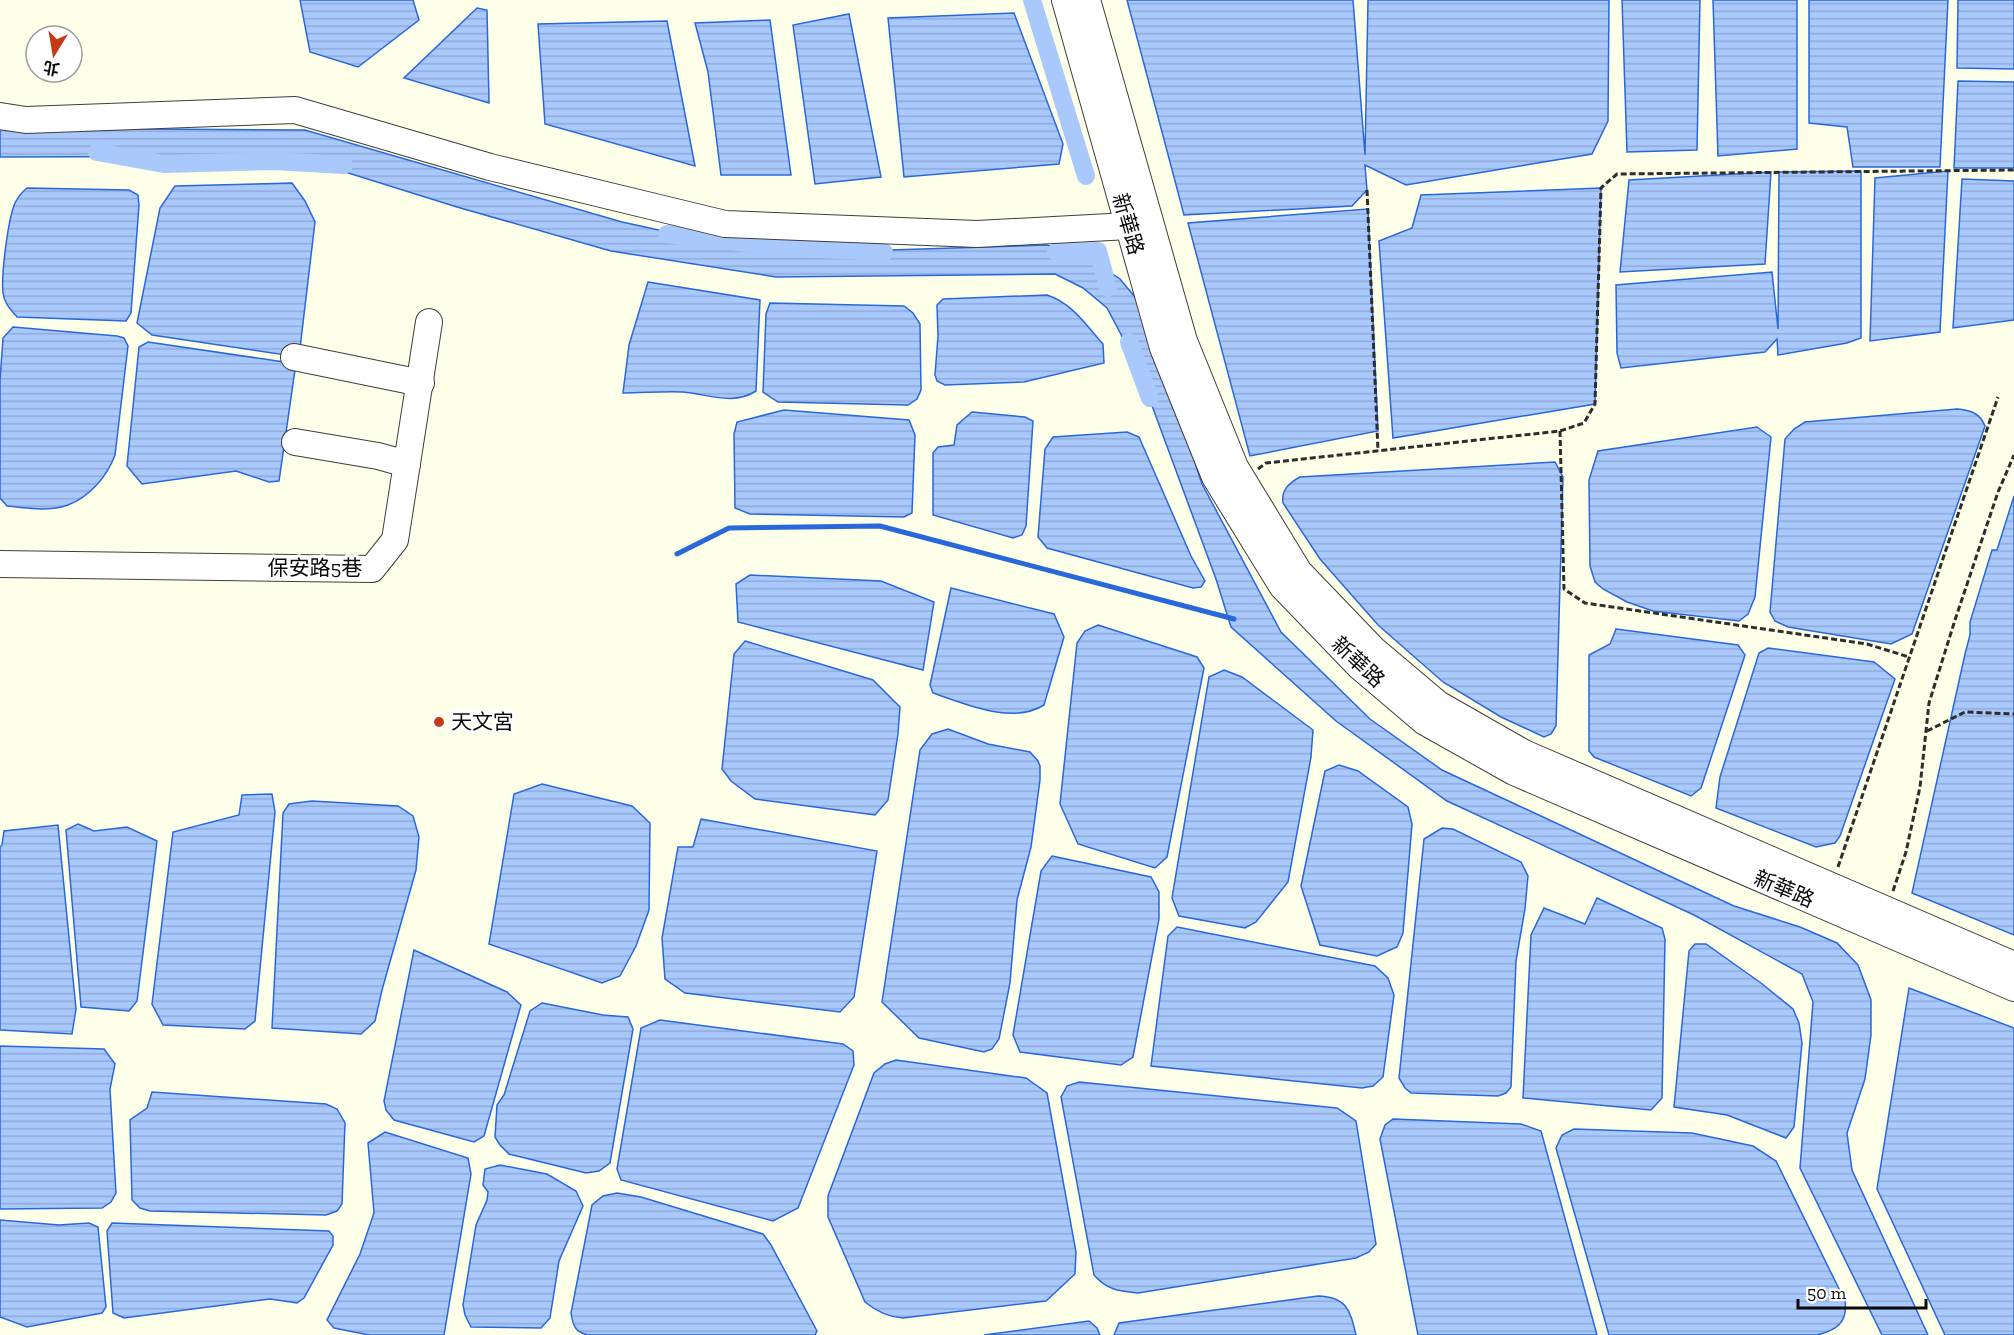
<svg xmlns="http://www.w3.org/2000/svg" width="2014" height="1335" viewBox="0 0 2014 1335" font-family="'Zilla Slab','Noto Sans TC',serif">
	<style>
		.water { fill: url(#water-rules); stroke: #2968da; stroke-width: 1.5 }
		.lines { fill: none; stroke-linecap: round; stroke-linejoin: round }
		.stream { stroke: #2968da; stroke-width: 5 }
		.canal { stroke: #a9c8fc; stroke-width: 18 }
		.minor-casing { stroke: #3e3e3e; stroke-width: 28 }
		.path { stroke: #2d2d2d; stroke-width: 3; stroke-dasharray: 6 3; stroke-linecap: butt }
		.minor { stroke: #fff; stroke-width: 26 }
		.poi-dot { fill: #c73a17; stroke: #fff; stroke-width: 2 }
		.labels { text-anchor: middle; stroke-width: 6; stroke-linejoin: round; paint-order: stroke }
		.street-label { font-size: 21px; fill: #0b0b0b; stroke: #fff }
		.poi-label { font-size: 21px; fill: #0b0b0b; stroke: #fff; text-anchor: start }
	</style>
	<defs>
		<pattern id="water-rules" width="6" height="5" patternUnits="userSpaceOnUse" patternTransform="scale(1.5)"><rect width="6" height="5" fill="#a9c8fc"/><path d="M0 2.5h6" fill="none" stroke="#90aad7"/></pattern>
	</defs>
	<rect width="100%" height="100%" fill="#feffe9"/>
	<g class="water">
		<path d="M300,0H413L419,20L358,67L310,52Z"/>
		<path d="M1127,0H1353L1365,155L1368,0H1609L1608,121L1592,154L1406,185L1365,165L1367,190L1352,206L1184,215Z"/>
		<path d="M1622,0H1700L1697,150L1627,152Z"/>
		<path d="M1713,0H1797V149L1718,156Z"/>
		<path d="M1809,0H1948L1940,167H1853L1847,127L1809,123Z"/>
		<path d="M1958,0H2014V69L1957,68Z"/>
		<path d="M477,8L487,10L489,103L404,78Z"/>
		<path d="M1014,13L1063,144L1059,164L904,177L888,18Z"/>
		<path d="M849,14L881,177L815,184L793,25Z"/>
		<path d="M770,20L791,175H721L708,72L695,23Z"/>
		<path d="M667,21L695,166L545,124L538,24Z"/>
		<path d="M1958,81L2014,82V168H1954Z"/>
		<path d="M0,128L305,130L622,222L751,250L793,253L1046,245L1080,252L1120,279L1135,297L1147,318L1202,484L1281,632L1370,719L1442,770L1734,906L1800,927L1837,943L1858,965L1871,1000V1035L1865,1079L1847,1133L1852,1170L1928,1335H1882L1800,1168L1813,1002L1802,974L1694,915L1447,801L1336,721L1231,627L1216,579L1137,365L1107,308L1083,288L1055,274L776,277L611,251L457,207L294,156L0,157Z"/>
		<path d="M1861,171V338L1847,343L1778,355L1777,339L1765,352L1621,368L1617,353L1616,285L1772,272L1778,329L1779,172Z"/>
		<path d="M1948,171L1940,332L1870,341L1875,178Z"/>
		<path d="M1771,172L1765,264L1620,272L1629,180Z"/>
		<path d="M1962,179L2014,181V320L1953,328Z"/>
		<path d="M292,183L305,201L315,222L299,357L152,335L137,323L160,208L175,186Z"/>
		<path d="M27,188L129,190L138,195L139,205L131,313L126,321L17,317C11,310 4,303 3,293C1,275 8,219 15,203C18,197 22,192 27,188Z"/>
		<path d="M1601,188L1595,404L1393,438L1379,241L1412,228L1421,195Z"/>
		<path d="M1368,209L1378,431L1250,456L1188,223Z"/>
		<path d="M648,282L760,300L756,391C733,406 708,394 683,392C663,391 643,393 623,393L629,345Z"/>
		<path d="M1047,295C1072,303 1086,325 1103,344L1104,363L1024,382L945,385L937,381L935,375L938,336L937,305L943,299Z"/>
		<path d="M770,303L904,306L913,313L920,324L921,390L917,399L908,405L778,402L763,392L766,314Z"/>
		<path d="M13,327L117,336L124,338L128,346L115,455C107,477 89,497 68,505C49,512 26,508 7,506L0,498V380L3,338Z"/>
		<path d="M148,342L284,362L295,370L279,481L269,482L236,471L142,484L127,466L139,347Z"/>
		<path d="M1957,409C1970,410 1980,413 1985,426L1912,634L1891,644L1788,627L1775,621L1770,612L1785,439L1794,429L1805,422Z"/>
		<path d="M784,410L909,420L915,435L912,513L904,517L750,514L735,508L734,434L737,422Z"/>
		<path d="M972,412L1025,417L1033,421L1026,526L1022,535L1013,538L933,515V453L938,447L954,445L957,425Z"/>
		<path d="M1757,427L1771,437L1755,597L1748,614L1739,621L1653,611L1627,602L1603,589L1595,582L1590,566L1589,480L1598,451Z"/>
		<path d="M1127,432L1139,437L1191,556L1205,581L1201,587L1193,588L1047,548L1038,537L1045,449L1053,437Z"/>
		<path d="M1555,462L1563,477L1556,726L1551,734L1544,737L1501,717L1443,682L1378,625L1320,559L1283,503C1281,490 1289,483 1300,477Z"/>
		<path d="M2014,496V935L1912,893L1965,654L1970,635V622L1992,550H1997Z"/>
		<path d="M750,575L881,581L934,602L923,670L738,622L736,584Z"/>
		<path d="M951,588L1054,614L1064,637L1044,705C1012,725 966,704 933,693L930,685Z"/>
		<path d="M1098,625L1197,657L1204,668L1167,857L1155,868L1078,844L1060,804L1077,643L1085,631Z"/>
		<path d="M1616,629L1738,645L1745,655L1701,788L1691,796L1594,757L1589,751V655L1610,644Z"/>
		<path d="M745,641L873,680L900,707L898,734L888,800L875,815L755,799L731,781L722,769L734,654Z"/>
		<path d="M1768,648L1874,662L1895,679L1840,836L1835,843L1816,847L1716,808L1720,777L1759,653Z"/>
		<path d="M1224,670L1242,677L1313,730L1311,757L1288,882L1256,922L1245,928L1179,916L1172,898L1209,677Z"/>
		<path d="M948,729L988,744L1030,752L1038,761L1040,766V780L1031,847L1017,900L1010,983L999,1039L992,1049L984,1052L919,1038L882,1002L920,750L932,734Z"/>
		<path d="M1339,765L1358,771L1408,807L1412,824L1403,933L1397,947L1377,956L1320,945L1301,886L1325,771Z"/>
		<path d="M542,784L632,806L650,823L649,910L636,946L620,976L602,983L489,944L514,794Z"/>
		<path d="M272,794L275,812L255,1021L245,1029L163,1025L152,1004L173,832L239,815L242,795Z"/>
		<path d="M312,801L398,806L413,816L419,837L416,870L382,990L375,1021L361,1034L272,1028L283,813L289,804Z"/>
		<path d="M701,819L877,851L854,997L840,1012L685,993L665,979L662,938L678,847H693Z"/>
		<path d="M78,824L94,831L127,827L157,841L137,1001L129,1011L81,1007L66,830Z"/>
		<path d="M58,825L76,1009L72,1034L0,1030V847L2,845L4,831Z"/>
		<path d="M1442,828L1453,829L1521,862L1528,876L1525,909L1516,961L1511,1087L1506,1093L1498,1096L1411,1093L1405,1088L1399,1078L1424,839Z"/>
		<path d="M1052,856L1151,877L1159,892V919L1133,1057L1121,1065L1020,1052L1013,1035L1041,871Z"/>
		<path d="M1597,898L1662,928L1665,939L1662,1098L1651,1110L1523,1098L1531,935L1544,908L1585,924Z"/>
		<path d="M1177,927L1375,966L1388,978L1394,995L1383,1077L1373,1086L1362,1088L1151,1066L1168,936Z"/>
		<path d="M1695,944H1706L1761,983L1793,1009L1799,1023L1802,1043L1794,1127L1786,1138L1727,1115L1674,1107L1689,951Z"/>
		<path d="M414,950L507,992L521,1005L484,1136L474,1142L394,1120L386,1110L384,1101Z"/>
		<path d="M1909,988L2014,1028V1335H1945L1877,1189Z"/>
		<path d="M542,1003L603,1015L628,1017L633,1029L610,1163L599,1171L586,1173L509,1154L500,1145L495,1137L497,1105L504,1095L530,1011Z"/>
		<path d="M660,1020L843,1044L853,1051L854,1065L798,1208L773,1221L621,1180L617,1169L641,1028Z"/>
		<path d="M0,1046L104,1049L115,1064L110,1089L116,1193L111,1202L102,1208L0,1209Z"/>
		<path d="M896,1060L1026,1078L1047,1093L1076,1252L1075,1274L1046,1301L903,1318C888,1317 877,1312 865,1302L828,1217V1196L874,1073L885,1064Z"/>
		<path d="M1079,1082L1337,1108L1356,1121L1376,1244L1369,1252L1356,1258L1138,1293C1118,1291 1107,1290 1094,1275L1061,1097L1067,1086Z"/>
		<path d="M152,1092L326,1104L337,1109L345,1123L342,1204L337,1211L326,1215L150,1211L140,1208L132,1200L130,1120L147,1108Z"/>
		<path d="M1393,1119L1521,1124L1541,1131L1597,1335H1418L1380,1139L1385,1125Z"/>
		<path d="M1574,1129L1692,1133L1753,1146L1776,1161L1845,1301C1848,1322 1837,1330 1817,1335H1609L1556,1148L1562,1135Z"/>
		<path d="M385,1132L468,1158L471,1174L444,1335H369L334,1328L327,1320L360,1254L374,1213L368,1143Z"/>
		<path d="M500,1165L547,1174L576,1191L583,1206L559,1261L550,1318L541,1328L471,1327L465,1315L463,1305L476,1225L487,1200L488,1192L483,1185L485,1169Z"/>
		<path d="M617,1193L641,1197L763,1234L771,1245L817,1331L815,1335H588C575,1332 573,1326 571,1313L592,1205L603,1196Z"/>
		<path d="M0,1220L59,1225L89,1223L98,1227L106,1307L102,1313L27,1327L0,1317Z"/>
		<path d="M112,1223L329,1231L333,1236V1245L304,1298L297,1303L270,1299L124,1318L113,1313L107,1231Z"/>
		<path d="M1318,1296C1347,1297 1350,1310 1356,1335H1114L1119,1323Z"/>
		<path d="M1089,1321L1097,1328L1100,1335H984Z"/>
	</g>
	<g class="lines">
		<path class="stream" d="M677,554L729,528L880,526L1234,619"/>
		<g class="canal">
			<path d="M1032,0L1086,176"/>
			<path d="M97,152L164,164L274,161L344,165"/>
			<path d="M667,234L781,247L884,252"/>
			<path d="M1056,252L1098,251L1108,288"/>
			<path d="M1129,342L1150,398"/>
		</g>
		<defs>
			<g id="minor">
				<path d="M1065,0L1163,348L1215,477L1282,586L1359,666L1425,722L1514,772L2014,988"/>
				<path d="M1087,0L1184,341L1235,467L1299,572L1374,650L1438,704L1524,753L2014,965"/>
				<path d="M0,116L26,120L295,110L490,167L725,224L977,234L1129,226"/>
				<path d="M294,357L421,383"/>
				<path d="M295,442L378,456L407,464"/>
				<path d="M0,564L372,569L395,540L429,322"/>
			</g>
		</defs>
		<use href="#minor" class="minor-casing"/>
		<g class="path">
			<path d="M1367,190L1378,451"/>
			<path d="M1560,431L1564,589L1585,603L1867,644L1909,657"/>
			<path d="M1258,469L1266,463L1560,431L1584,423L1595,404L1601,188L1617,174L2014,170"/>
			<path d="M1927,731L1965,712L2014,714"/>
			<path d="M1838,867L1998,397"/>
			<path d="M1893,891L1906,852L1920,787L1929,703L1955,620L1998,492L2014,455"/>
		</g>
		<use href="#minor" class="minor"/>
	</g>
	<circle class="poi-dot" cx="439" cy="722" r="6"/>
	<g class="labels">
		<g class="street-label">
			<text transform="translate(1128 224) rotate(74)" y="7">新華路</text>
			<text x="315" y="575">保安路5巷</text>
			<text transform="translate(1358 662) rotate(43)" y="7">新華路</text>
			<text transform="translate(1784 889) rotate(23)" y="7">新華路</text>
		</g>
		<g class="poi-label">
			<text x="451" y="729">天文宮</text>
		</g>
	</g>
	<g transform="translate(54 54) rotate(191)"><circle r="28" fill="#ffffff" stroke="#9d9d9d" stroke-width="1.5"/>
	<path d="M0-4.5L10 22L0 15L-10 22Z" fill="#c73a17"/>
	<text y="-9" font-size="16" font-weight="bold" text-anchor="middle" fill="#0b0b0b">北</text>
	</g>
	<path d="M1798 1299v9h128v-9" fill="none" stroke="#0b0b0b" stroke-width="3"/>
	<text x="1807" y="1299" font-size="18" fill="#0b0b0b" stroke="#ffffff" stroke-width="4.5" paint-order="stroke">50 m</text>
</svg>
